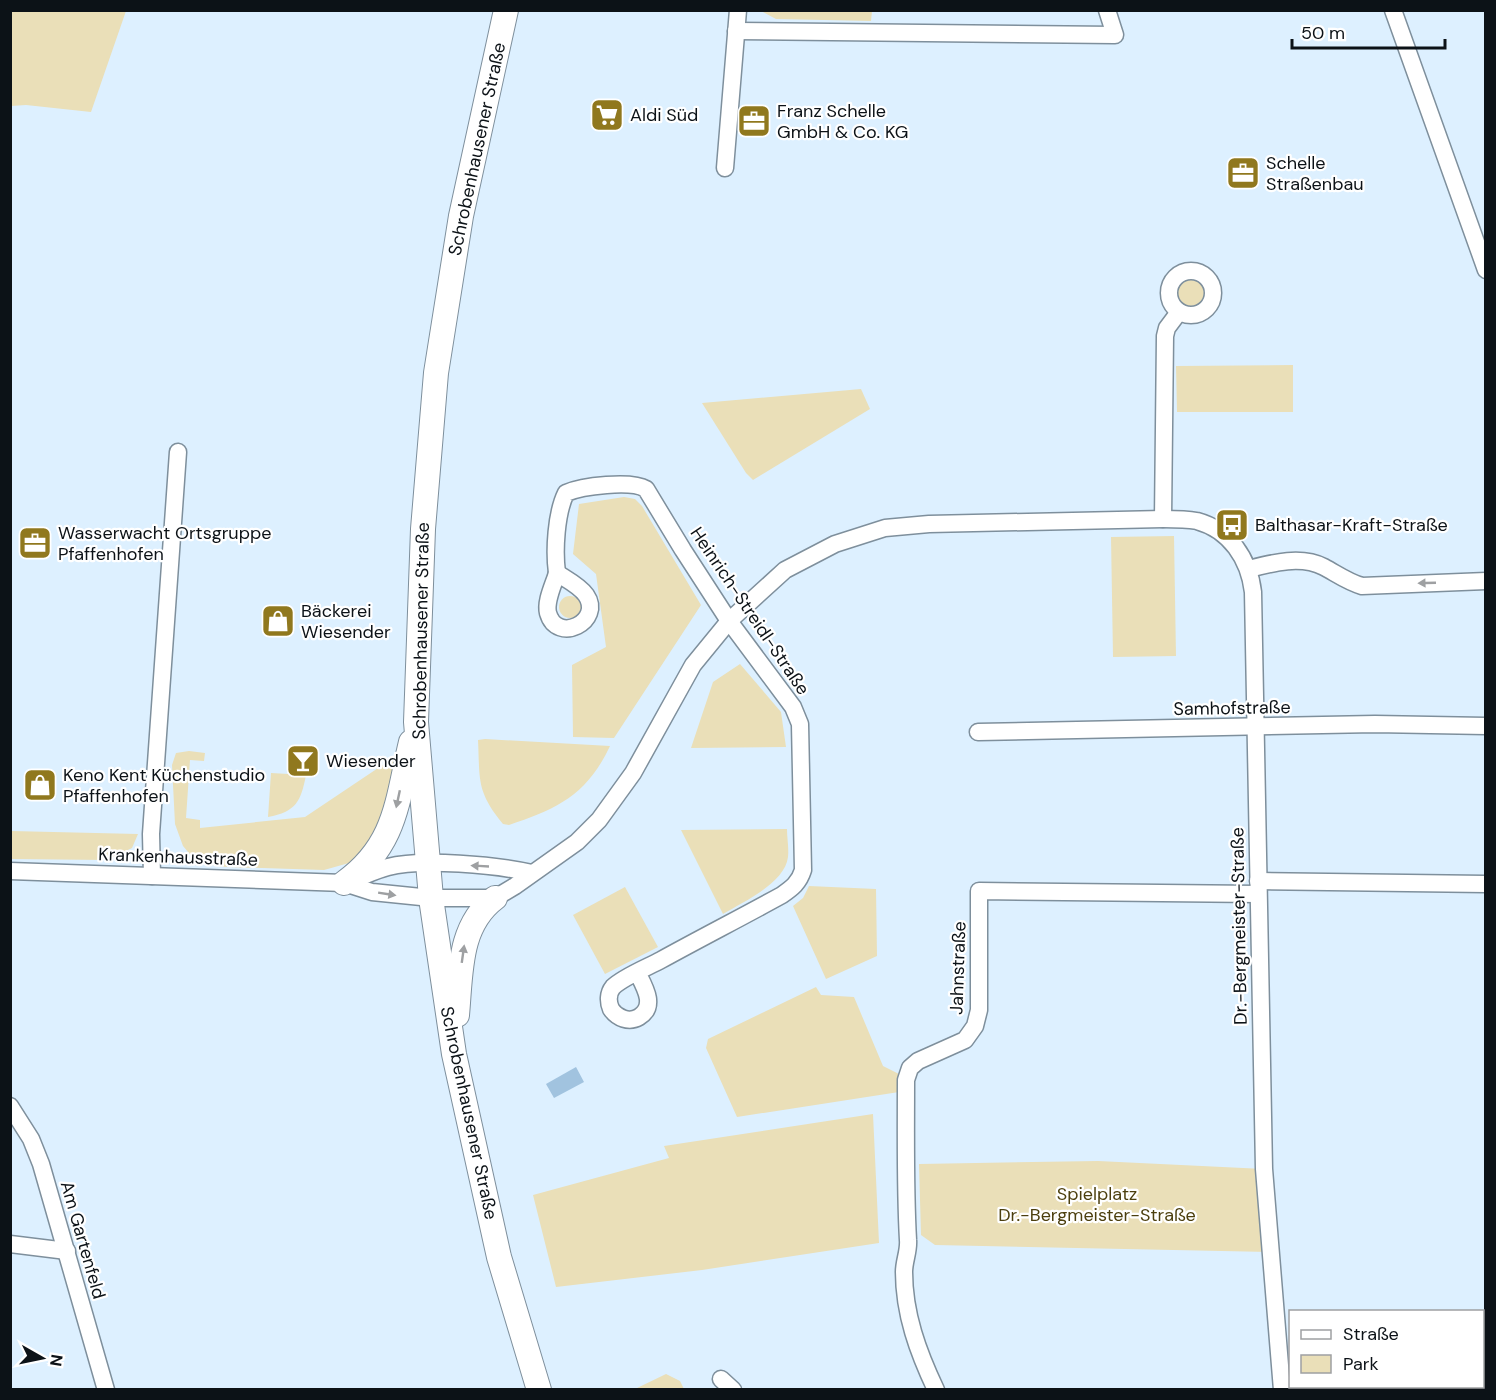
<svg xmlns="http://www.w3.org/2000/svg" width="1496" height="1400" viewBox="0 0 1496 1400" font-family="'DM Sans',sans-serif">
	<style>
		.green { fill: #eadfb8 }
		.water { fill: #a1c3df }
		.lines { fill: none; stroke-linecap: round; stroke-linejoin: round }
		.minor-casing { stroke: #7e8f9c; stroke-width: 19 }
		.secondary-casing { stroke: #7e8f9c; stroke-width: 26 }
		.minor { stroke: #fff; stroke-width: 16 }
		.secondary { stroke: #fff; stroke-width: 24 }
		.oneway { fill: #9ea0a2 }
		.labels { text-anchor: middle; stroke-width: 4.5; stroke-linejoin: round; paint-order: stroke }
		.poi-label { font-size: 18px; fill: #0c1217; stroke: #fff; text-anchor: start }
		.street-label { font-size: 18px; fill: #0c1217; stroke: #fff }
		.park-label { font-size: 18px; fill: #4c3f0e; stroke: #fff }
	</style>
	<rect width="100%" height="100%" fill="#ddf0ff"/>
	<g class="green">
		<path d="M10,11H126L91,112L26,105L11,106Z"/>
		<path d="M761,11H872L871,21L776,19Z"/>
		<circle cx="1191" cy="293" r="13"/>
		<path d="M1293,365V412H1177L1176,366Z"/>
		<path d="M861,389L870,409L753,480L746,473L702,403Z"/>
		<path d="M624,497L635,499L642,506L701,605L614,738L573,737L572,665L606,647L596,574L573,554L579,504Z"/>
		<path d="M1174,536L1176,656L1113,657L1111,537Z"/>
		<circle cx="570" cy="607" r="11"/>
		<path d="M740,664L781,712L786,747L691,748L713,682Z"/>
		<path d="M485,739L610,746C587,795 557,809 509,825L503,824C476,791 480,780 478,740Z"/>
		<path d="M189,751L205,753L204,761L190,760L186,818L200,820V828L305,817L396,756L389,805L369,848L349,863L324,870L227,867L204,864L194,859L183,846L175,824L172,765L176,753Z"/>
		<path d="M271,773L306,775C301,801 296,812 268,817Z"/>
		<path d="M787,829C787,838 789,848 788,857C785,883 743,902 723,914L681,830Z"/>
		<path d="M11,831L138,834L132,848L107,860L11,859Z"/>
		<path d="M809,886L876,889L877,956L826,979L793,906L803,898Z"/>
		<path d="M625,887L658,947L605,974L573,915Z"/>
		<path d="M816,987L821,995L854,997L883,1066L899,1074V1092L737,1117L706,1048L708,1039Z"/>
		<path d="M873,1114L879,1243L702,1270L556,1287L533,1195L669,1158L664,1146Z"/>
		<path d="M1098,1161L1264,1169L1270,1252L935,1245L921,1235L919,1164Z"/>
		<path d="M666,1374L680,1381L684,1389H635Z"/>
	</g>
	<path class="water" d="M576,1067L584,1082L554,1098L546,1084Z"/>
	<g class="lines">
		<defs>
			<g id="minor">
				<path d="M1393,10L1486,270"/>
				<path d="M736,31L1115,35L1107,10"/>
				<path d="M725,168L738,10"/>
				<circle cx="1191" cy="293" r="22"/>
				<path d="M1163,519L1165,336L1167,328L1179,312"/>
				<path d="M1249,569C1272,563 1301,555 1324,567C1337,574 1348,582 1362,586L1486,581"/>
				<path d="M557,573C554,551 556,513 566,493C582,486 631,480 646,489L683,550L729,621L793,707L800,724L803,870C799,883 792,888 782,895C742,917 701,938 661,960C648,967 623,977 613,987C608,993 608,1002 611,1009C617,1018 629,1023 639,1017C657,1006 644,986 637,972"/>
				<path d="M557,573C566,579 580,586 586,595C604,621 557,645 548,613C545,601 554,584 557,573Z"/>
				<path d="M978,732L1375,724L1486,726"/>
				<path d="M10,871L344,883L372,892L431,898H495L515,886L577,842L599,820L633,773L693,665L729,621L785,570L835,544L885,528L929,524L1163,519C1174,519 1186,519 1197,521C1230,530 1249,559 1253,592L1264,1169L1282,1390"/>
				<path d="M152,876L151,834L178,452"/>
				<path d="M353,880C364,876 376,870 388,867C421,858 497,865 532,873"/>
				<path d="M1258,881L1486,884"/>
				<path d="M10,1106L31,1139L41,1164L106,1390"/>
				<path d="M10,1244L67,1251"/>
				<path d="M721,1379L733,1390"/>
				<path d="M936,1390C918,1352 904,1314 904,1272C904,1261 909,1251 908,1240C905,1187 906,1134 906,1080L910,1068L918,1061L965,1040L975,1026L979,1010V891L1258,894"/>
			</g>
			<g id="secondary">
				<path d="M506,10L461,216L436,373L423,529L416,722L431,898L454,1054L499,1257L539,1390"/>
				<path d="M344,883C397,845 397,800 411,742"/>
				<path d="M457,1015C461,973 458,926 495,898"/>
			</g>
		</defs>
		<use href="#minor" class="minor-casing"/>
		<use href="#secondary" class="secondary-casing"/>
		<use href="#minor" class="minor"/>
		<use href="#secondary" class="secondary"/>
	</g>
	<defs><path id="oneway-solid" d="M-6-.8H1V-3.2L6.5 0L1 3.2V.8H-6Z" transform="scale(1.5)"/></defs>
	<g class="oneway">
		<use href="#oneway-solid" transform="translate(1427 583) rotate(178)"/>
		<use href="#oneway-solid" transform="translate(398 799) rotate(102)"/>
		<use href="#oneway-solid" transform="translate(480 866) rotate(-177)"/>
		<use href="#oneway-solid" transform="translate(387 894) rotate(9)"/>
		<use href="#oneway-solid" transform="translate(463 954) rotate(-82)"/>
	</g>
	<defs>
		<symbol id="supermarket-square" viewBox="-11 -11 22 22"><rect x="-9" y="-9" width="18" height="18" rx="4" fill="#90781e" stroke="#fff"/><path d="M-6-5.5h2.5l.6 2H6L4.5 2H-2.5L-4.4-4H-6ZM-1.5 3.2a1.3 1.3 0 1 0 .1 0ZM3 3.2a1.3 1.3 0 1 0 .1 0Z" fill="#fff"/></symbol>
		<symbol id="office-square" viewBox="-11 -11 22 22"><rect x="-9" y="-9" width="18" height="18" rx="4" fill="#90781e" stroke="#fff"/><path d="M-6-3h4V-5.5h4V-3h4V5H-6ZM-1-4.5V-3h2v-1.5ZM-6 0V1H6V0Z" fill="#fff"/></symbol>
		<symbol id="bus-square" viewBox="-11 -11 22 22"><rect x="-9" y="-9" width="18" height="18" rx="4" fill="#90781e" stroke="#fff"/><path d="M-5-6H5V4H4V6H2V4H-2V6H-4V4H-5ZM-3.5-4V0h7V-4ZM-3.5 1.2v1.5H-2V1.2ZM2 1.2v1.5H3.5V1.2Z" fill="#fff"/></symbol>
		<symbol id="shop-square" viewBox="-11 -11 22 22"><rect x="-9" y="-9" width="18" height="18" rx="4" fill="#90781e" stroke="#fff"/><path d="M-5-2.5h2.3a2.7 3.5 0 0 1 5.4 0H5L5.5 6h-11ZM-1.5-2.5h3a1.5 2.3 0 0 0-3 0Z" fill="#fff"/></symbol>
		<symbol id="bar-square" viewBox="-11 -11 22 22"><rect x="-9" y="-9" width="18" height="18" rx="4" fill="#90781e" stroke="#fff"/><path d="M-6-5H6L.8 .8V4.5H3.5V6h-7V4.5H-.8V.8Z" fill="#fff"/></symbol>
	</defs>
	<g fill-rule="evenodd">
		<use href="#supermarket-square" x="588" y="96" width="38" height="38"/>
		<use href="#office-square" x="735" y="102" width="38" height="38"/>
		<use href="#office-square" x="1224" y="154" width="38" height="38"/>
		<use href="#bus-square" x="1213" y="506" width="38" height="38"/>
		<use href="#office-square" x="16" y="524" width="38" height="38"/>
		<use href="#shop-square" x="259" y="602" width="38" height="38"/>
		<use href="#bar-square" x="284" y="742" width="38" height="38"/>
		<use href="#shop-square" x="21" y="766" width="38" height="38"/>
	</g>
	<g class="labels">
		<g class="poi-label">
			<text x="777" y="117">Franz Schelle<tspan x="777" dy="21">GmbH &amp; Co. KG</tspan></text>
			<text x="630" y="121">Aldi Süd</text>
			<text x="1266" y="169">Schelle<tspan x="1266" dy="21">Straßenbau</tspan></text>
			<text x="1255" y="531">Balthasar-Kraft-Straße</text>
			<text x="58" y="539">Wasserwacht Ortsgruppe<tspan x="58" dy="21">Pfaffenhofen</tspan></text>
			<text x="301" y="617">Bäckerei<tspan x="301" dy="21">Wiesender</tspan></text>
			<text x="326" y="767">Wiesender</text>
			<text x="63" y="781">Keno Kent Küchenstudio<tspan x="63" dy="21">Pfaffenhofen</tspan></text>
		</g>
		<g class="street-label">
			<text transform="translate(477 149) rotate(-78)" y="6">Schrobenhausener Straße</text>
			<text transform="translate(750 611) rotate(56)" y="6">Heinrich-Streidl-Straße</text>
			<text transform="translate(421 631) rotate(-89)" y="6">Schrobenhausener Straße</text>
			<text transform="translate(1232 708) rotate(-1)" y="6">Samhofstraße</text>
			<text transform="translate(178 857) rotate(2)" y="6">Krankenhausstraße</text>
			<text transform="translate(1239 926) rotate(-91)" y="6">Dr.-Bergmeister-Straße</text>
			<text transform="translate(958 968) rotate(-88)" y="6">Jahnstraße</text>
			<text transform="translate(469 1113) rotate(78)" y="6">Schrobenhausener Straße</text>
			<text transform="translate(83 1240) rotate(74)" y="6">Am Gartenfeld</text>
		</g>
		<g class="park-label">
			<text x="1097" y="1200">Spielplatz<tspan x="1097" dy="21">Dr.-Bergmeister-Straße</tspan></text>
		</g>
	</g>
	<rect width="1496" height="1400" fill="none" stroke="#0c1217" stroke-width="24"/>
	<rect x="1289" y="1310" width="195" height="78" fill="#ffffff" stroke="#9ea0a2" stroke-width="1.5"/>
	<rect x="1301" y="1330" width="30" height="9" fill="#ffffff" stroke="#9ea0a2" stroke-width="1.5"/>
	<text x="1343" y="1340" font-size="18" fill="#0c1217">Straße</text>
	<rect x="1301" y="1355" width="30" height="18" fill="#eadfb8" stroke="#9ea0a2" stroke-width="1.5"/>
	<text x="1343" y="1370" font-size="18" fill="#0c1217">Park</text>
	<g transform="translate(42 1358) rotate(99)" stroke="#ffffff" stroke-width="4.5" paint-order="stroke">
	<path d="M0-4.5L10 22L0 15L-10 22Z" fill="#0c1217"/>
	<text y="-9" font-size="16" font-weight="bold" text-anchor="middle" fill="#0c1217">N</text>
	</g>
	<path d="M1292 39v9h153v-9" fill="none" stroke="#0c1217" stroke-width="3"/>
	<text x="1301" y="39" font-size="18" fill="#0c1217" stroke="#ffffff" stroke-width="4.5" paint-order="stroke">50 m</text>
</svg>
